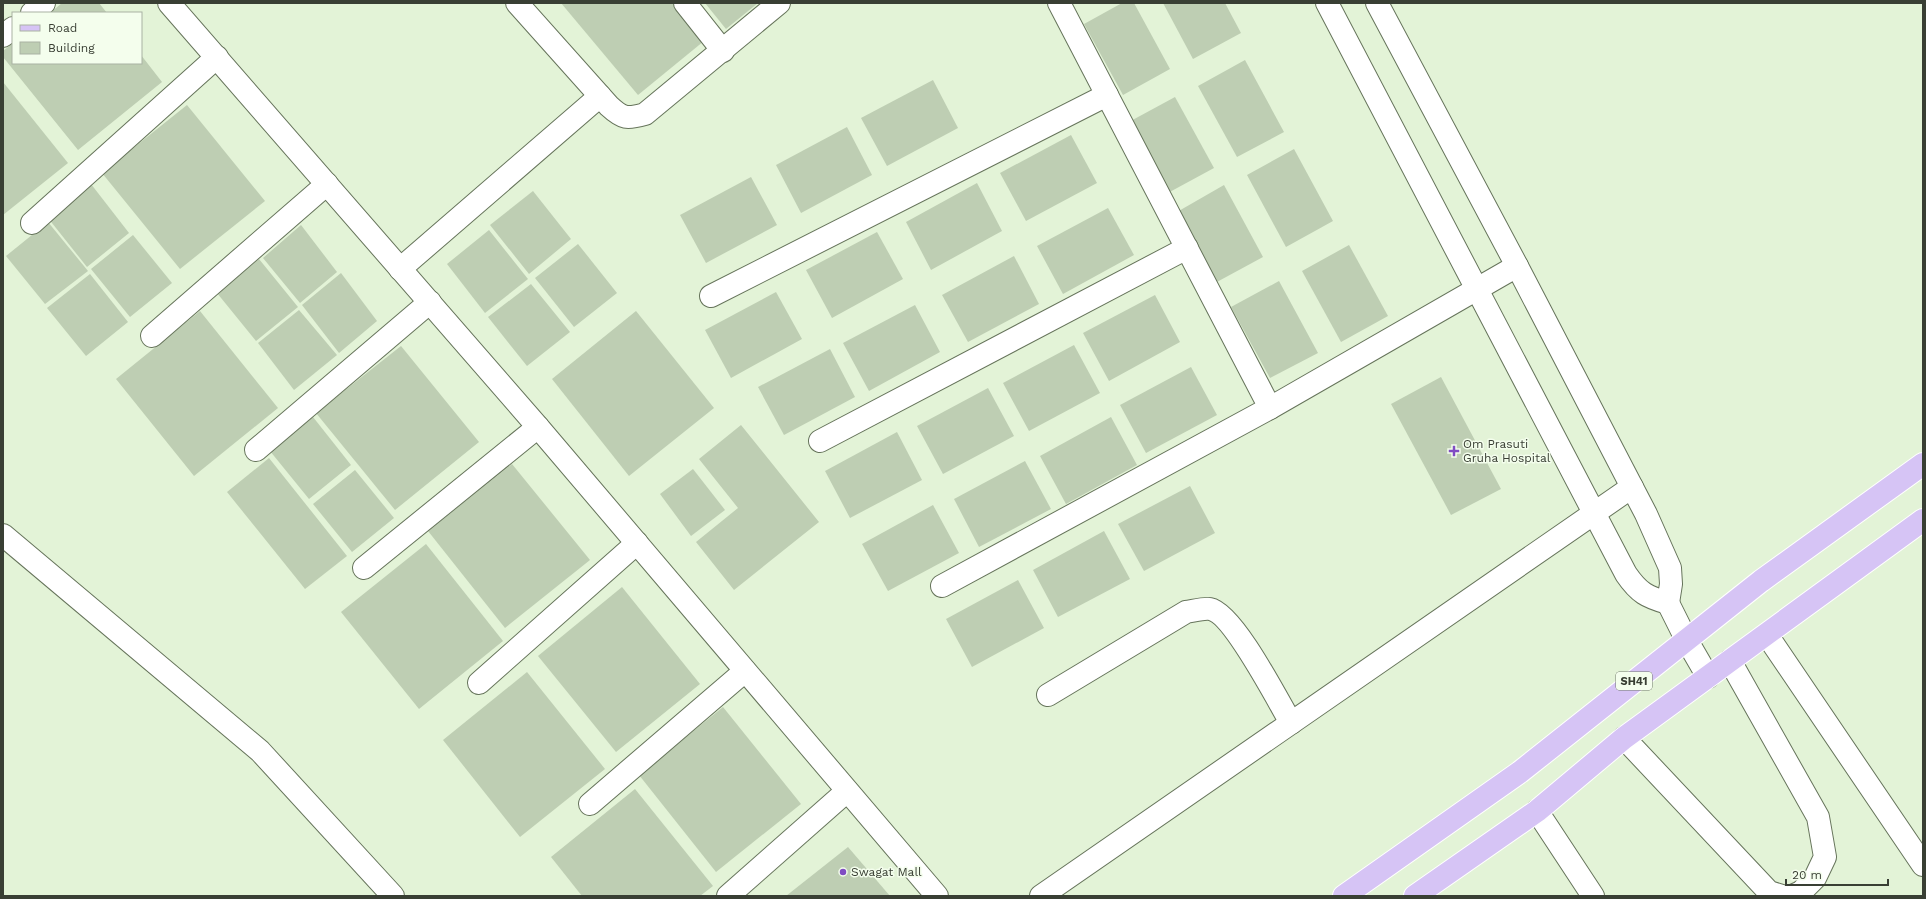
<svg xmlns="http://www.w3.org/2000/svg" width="1926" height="899" viewBox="0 0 1926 899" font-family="'Work Sans',sans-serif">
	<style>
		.building { fill: #beceb3 }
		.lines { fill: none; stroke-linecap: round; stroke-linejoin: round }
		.minor-casing { stroke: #66745b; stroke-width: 24 }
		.major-casing { stroke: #fff; stroke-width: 24 }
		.minor { stroke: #fff; stroke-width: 22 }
		.major { stroke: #d6c4f5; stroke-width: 22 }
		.poi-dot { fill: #804cc3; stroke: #f4feed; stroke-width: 1.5 }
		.labels { text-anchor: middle; stroke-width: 3; stroke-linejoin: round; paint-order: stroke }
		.shield { fill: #f4feed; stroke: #71786c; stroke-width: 1 }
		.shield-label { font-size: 11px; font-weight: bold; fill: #393f34 }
		.poi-label { font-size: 12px; fill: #393f34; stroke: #f4feed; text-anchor: start }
	</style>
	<rect width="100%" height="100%" fill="#e3f3d7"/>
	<g class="building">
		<path d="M62,3H99L107,13H50Z"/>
		<path d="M561,3H672L704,41L638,95Z"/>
		<path d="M705,3H758L726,29Z"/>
		<path d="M1122,3H1134L1170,69L1123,95L1084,24Z"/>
		<path d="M1163,3H1225L1241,33L1193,59Z"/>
		<path d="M13,43V63H141V55L162,82L78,150L3,57V51Z"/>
		<path d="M1245,60L1284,132L1237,157L1198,86Z"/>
		<path d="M933,80L958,128L887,166L861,118Z"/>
		<path d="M3,82L68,163L3,215Z"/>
		<path d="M1175,97L1214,168L1166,194L1127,123Z"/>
		<path d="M187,105L265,201L180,269L102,173Z"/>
		<path d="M847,127L872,175L801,213L776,165Z"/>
		<path d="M1071,135L1097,183L1026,221L1000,173Z"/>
		<path d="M1294,149L1333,221L1286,247L1247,175Z"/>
		<path d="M751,177L777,225L706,263L680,215Z"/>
		<path d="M977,183L1002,231L931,270L906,222Z"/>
		<path d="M91,184L129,233L87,267L48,218Z"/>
		<path d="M1224,185L1263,257L1215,283L1177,212Z"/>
		<path d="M533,191L571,239L529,274L490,225Z"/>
		<path d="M1108,208L1134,255L1063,294L1037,246Z"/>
		<path d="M48,222L88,271L45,304L6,256Z"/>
		<path d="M301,225L337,272L300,303L263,258Z"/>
		<path d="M489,230L528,279L485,313L447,264Z"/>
		<path d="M877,232L903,279L832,318L806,270Z"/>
		<path d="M133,235L172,283L130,317L91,269Z"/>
		<path d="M578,244L617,293L574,327L535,278Z"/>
		<path d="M1349,245L1388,316L1341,342L1302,271Z"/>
		<path d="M1014,256L1039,304L968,342L942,295Z"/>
		<path d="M259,259L298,307L256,341L217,293Z"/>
		<path d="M341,273L377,321L339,353L302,305Z"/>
		<path d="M90,274L128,322L86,356L47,308Z"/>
		<path d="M1279,281L1318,353L1270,378L1231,307Z"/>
		<path d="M531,284L570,332L527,366L488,317Z"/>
		<path d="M776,292L802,339L731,378L705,330Z"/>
		<path d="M1155,295L1180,342L1109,381L1083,333Z"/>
		<path d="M915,305L940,352L869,391L843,343Z"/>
		<path d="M299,310L337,355L294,390L258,343Z"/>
		<path d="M200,311L278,408L194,476L116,379Z"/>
		<path d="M636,311L714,408L629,476L552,379Z"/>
		<path d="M1074,345L1100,393L1029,431L1003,383Z"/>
		<path d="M401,346L479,442L395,510L316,413Z"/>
		<path d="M830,349L855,397L784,435L758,387Z"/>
		<path d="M1191,367L1217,415L1146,453L1120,405Z"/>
		<path d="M1441,377L1501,489L1451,515L1391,404Z"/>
		<path d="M988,388L1014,436L943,474L917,426Z"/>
		<path d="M313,417L351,465L309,499L270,451Z"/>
		<path d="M1111,417L1137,465L1066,504L1040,456Z"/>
		<path d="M741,425L819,522L734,590L696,542L738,508L699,459Z"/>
		<path d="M897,432L922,480L850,518L825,471Z"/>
		<path d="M269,458L347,556L305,589L227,492Z"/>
		<path d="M1025,461L1051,509L979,547L954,499Z"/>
		<path d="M512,464L590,560L505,628L428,531Z"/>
		<path d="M693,469L725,510L691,536L660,494Z"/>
		<path d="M355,470L394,518L352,552L313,504Z"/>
		<path d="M1190,486L1215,533L1144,571L1118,524Z"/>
		<path d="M933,505L959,553L888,591L862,544Z"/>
		<path d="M1104,531L1130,579L1058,617L1033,570Z"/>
		<path d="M426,544L503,641L419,709L341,612Z"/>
		<path d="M1018,580L1044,628L972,667L946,619Z"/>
		<path d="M622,587L700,684L616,752L538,656Z"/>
		<path d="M527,672L605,769L520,837L443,740Z"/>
		<path d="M723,707L801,804L716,872L639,775Z"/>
		<path d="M635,789L713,886L700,896H582L551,857Z"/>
		<path d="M848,847L890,896H786Z"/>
	</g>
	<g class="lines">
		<defs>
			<g id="minor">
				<path d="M169,3L538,427L937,896"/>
				<path d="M517,3L609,106C623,119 627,119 645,114L779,3"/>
				<path d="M685,3L723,51"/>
				<path d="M1059,3L1270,408"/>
				<path d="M1327,3L1626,574C1639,593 1647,597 1668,603L1671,584L1670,568L1646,514L1517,266L1377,3"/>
				<path d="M32,13L44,3"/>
				<path d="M3,36L13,28"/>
				<path d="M32,223L217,57"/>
				<path d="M400,269L600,96"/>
				<path d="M711,296L1107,95"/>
				<path d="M152,336L327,184"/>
				<path d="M820,441L1187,248"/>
				<path d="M256,450L430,302"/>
				<path d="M3,535L260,751L393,896"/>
				<path d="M364,568L538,427"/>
				<path d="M942,586L1270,408L1517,266"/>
				<path d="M1668,603L1686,639L1708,677"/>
				<path d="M1767,635L1923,865"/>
				<path d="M1730,661L1818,817L1825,857L1815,878L1801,892L1792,896"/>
				<path d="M479,683L637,543"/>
				<path d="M1048,695L1186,612C1193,611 1204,608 1210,609C1233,613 1278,701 1291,723"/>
				<path d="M1624,738L1769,892L1782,896"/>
				<path d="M590,804L745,671"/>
				<path d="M1537,811L1593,896"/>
				<path d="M728,896L847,791"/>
				<path d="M1041,896L1632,487"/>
			</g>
			<g id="major">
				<path d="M1344,896L1520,772L1761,581L1923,464"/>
				<path d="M1415,896L1537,811L1624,738L1923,520"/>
			</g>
		</defs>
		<use href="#minor" class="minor-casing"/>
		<use href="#major" class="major-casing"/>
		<use href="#minor" class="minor"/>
		<use href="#major" class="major"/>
	</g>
	<g class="poi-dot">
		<path d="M1452 445h4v4h4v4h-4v4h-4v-4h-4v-4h4z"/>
		<circle cx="843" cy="872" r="4"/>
	</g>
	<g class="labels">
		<rect class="shield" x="1616" y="672" width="36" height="18" rx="3"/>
		<g class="shield-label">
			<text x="1634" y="685">SH41</text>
		</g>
		<g class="poi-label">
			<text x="1463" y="448">Om Prasuti<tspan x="1463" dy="14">Gruha Hospital</tspan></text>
			<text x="851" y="876">Swagat Mall</text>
		</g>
	</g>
	<rect width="1926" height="899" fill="none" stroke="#393f34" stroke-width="8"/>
	<rect x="12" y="12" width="130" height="52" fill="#f4feed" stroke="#a9b2a3"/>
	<rect x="20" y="25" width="20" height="6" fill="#d6c4f5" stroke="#a9b2a3"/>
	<text x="48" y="32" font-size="12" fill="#393f34">Road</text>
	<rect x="20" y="42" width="20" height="12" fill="#beceb3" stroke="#a9b2a3"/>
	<text x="48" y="52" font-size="12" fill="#393f34">Building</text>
	<path d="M1786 879v6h102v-6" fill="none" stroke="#393f34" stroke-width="2"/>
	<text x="1792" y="879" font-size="12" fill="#393f34" stroke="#f4feed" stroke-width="3" paint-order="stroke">20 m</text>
</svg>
